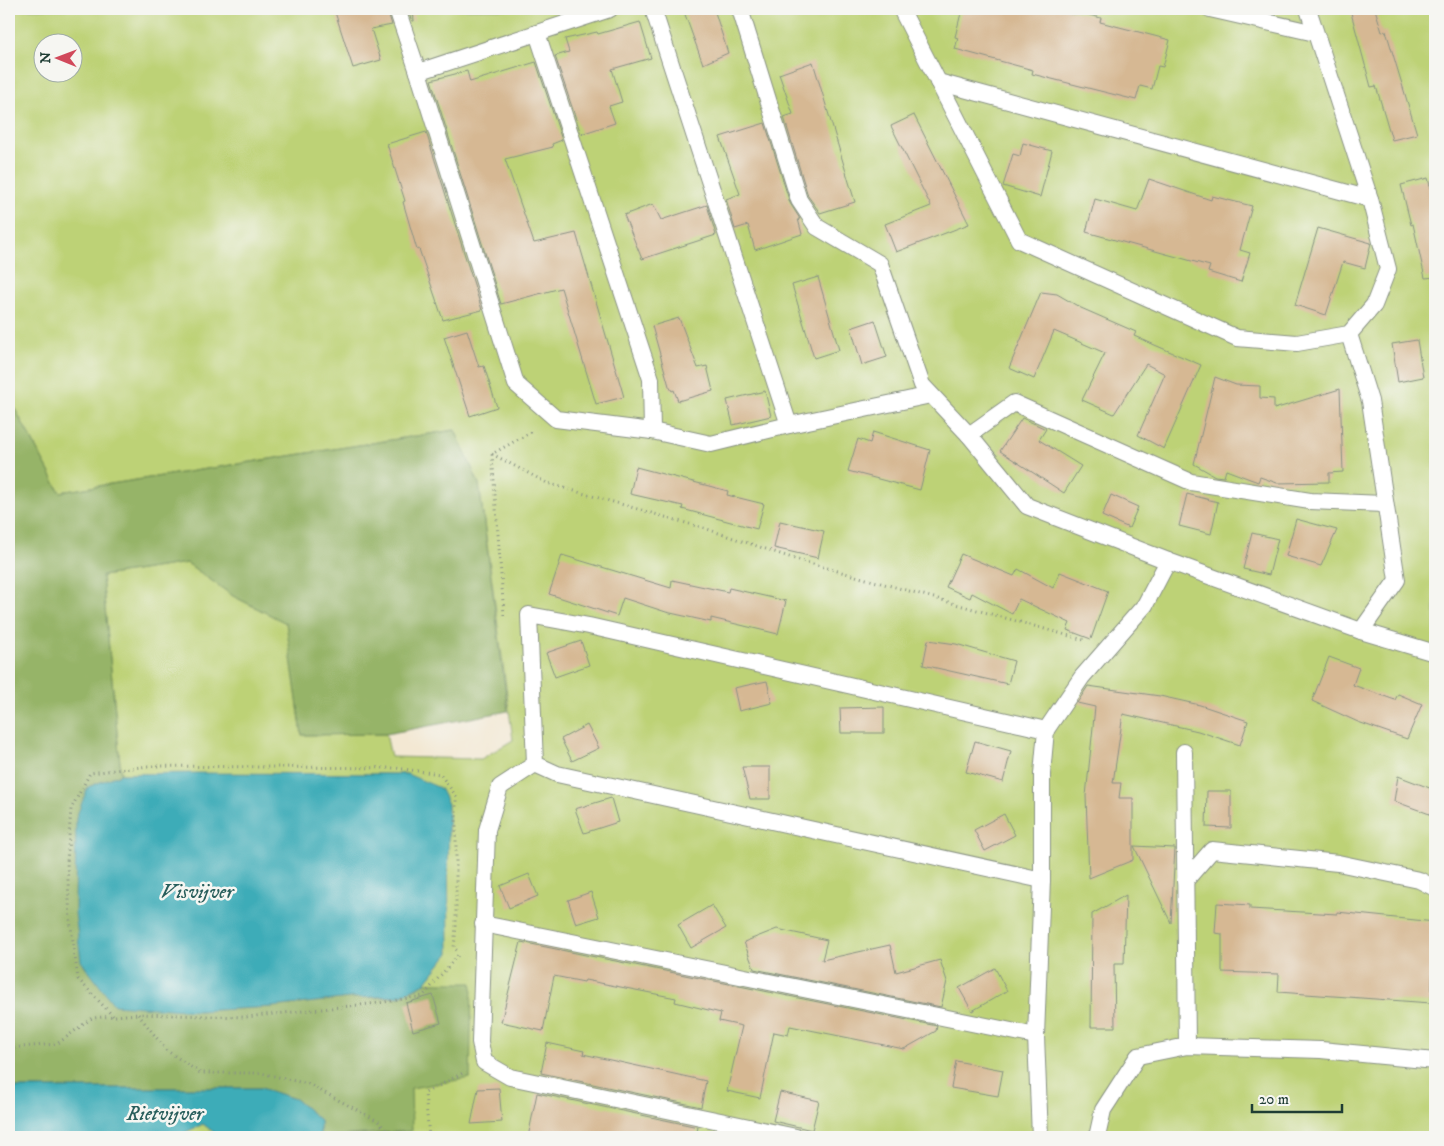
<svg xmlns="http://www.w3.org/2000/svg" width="1444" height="1146" viewBox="0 0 1444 1146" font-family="'IM FELL DW Pica',serif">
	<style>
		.green { fill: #bdd276; stroke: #6e8855; fill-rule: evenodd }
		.forest { fill: #96b467; stroke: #5a784e }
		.water { fill: #3cacb8; stroke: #2e7476 }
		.building { fill: #d6b893 }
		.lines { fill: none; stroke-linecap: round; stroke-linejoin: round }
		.lane-casing { stroke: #899284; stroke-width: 18 }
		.path { stroke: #899284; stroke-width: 3; stroke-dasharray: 1 4; stroke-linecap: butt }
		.lane { stroke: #fff; stroke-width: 16 }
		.labels { text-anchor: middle; stroke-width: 5; stroke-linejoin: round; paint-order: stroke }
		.water-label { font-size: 20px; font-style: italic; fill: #285e5c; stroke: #f6f6f2 }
	</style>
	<rect width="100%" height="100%" fill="#f6f6f2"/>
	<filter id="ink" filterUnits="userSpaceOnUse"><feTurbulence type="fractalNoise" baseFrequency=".02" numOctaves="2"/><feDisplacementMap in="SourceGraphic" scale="10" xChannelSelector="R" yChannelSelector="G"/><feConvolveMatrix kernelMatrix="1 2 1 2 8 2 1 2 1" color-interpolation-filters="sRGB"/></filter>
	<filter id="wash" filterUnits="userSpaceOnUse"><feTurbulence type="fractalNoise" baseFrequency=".0096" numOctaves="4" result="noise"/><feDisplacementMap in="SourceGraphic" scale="20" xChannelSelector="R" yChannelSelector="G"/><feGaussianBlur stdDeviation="1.12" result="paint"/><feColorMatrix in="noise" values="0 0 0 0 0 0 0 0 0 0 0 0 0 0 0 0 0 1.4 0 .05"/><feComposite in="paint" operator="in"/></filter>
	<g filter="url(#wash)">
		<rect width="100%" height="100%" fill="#f3e8d3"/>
		<g class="green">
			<path d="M9,9H1435V1137H336L411,1131L410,1088L472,984L425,983L449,952L407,774H121L102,576L187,563L233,596L287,623L302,735L386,734L391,757L481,759L513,740L479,484L454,430L60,492L9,398ZM42,42H72V72H42Z"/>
			<path d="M203,1124L220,1137H175Z"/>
		</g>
		<path class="forest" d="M9,398L60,492L455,430L479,484L508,711L386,734L302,735L286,623L233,596L187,563L102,576L121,774L88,787L197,1011L272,1007L349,998L399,997L425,983H472L470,1078L411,1088L412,1131L320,1137V1120L295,1099L261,1088H9Z"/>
		<g class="water">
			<path d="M196,773L407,774L440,788L448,804L449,953L425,983L399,996L349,998L272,1007L197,1011L114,1005L81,961L75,913L76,818L88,787L121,774Z"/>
			<path d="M9,1088H261L295,1099L320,1120V1137H220L203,1124L175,1137H9Z"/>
		</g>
		<g id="blocks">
			<g class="building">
				<path d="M334,9H387L392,25L371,29L381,60L353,68Z"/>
				<path d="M407,9H413L414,21H412Z"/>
				<path d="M683,9H714L728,53L703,64Z"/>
				<path d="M962,9H1066L1101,18L1100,22L1170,40L1163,67L1158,66L1152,89L1140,86L1136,100L1032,74L1033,70L955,49L958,38L955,37Z"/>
				<path d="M1350,9H1375L1382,32L1386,31L1417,134L1392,140L1376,86L1371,87Z"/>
				<path d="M640,22L651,58L612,69L622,102L609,106L615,123L581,134L555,56L569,52L565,39L597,32L598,34Z"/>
				<path d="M536,62L562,140L552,144L553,147L505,159L534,243L576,233L624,397L596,404L561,288L501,304L431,80L467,71L470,82Z"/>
				<path d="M813,62L855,202L820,213L808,196L784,117L793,114L779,74Z"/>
				<path d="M914,115L969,224L896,252L885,224L931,206L891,126Z"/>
				<path d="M765,123L790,203L800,219H798L802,234L755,250L748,225L735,229L726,199L740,194L720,137Z"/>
				<path d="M426,132L482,310L443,320L419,249L417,250L403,202L405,201L387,144Z"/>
				<path d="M1023,143L1052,151L1040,197L1003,186L1013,154L1020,156Z"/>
				<path d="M1428,178L1435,206V277L1425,278L1413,224L1411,225L1401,185Z"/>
				<path d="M1149,179L1211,200L1212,196L1252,206L1240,250L1250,253L1241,282L1208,272L1210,266L1086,232L1095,199L1137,211Z"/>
				<path d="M653,204L661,220L707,205L716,235L642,259L624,215Z"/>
				<path d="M1318,228L1371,243L1365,268L1343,262L1326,315L1295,305Z"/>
				<path d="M818,277L839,350L814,358L792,285Z"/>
				<path d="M1041,292L1057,294L1081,308L1136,332L1134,336L1201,365L1164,449L1138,435L1165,374L1146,364L1114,414L1082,400L1105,353L1054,331L1034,379L1009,368Z"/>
				<path d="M679,318L698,368L707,366L713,391L678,401L674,390L672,391L669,386L652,326Z"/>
				<path d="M875,320L887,357L862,365L851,328Z"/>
				<path d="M467,330L479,367L484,366L497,407L470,416L444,337Z"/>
				<path d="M1417,340L1423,377L1398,382L1392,344Z"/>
				<path d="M1215,377L1236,385L1260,386V398L1274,399V409L1340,389L1343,472L1329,473V482L1277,483L1260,477L1258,482L1226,470L1224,477L1215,476L1194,464Z"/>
				<path d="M765,391L771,416L733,425L727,400Z"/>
				<path d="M1022,418L1046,429L1039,440L1081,466L1064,493L1000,451Z"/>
				<path d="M873,432L930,450L920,490L848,471L858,439L870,443Z"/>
				<path d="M636,467L728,491L727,495L764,504L757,529L682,509L683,506L630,494Z"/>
				<path d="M1187,494L1218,502L1211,534L1179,526Z"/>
				<path d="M1111,495L1138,507L1129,528L1102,516Z"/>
				<path d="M1296,519L1337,530L1321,566L1286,556Z"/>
				<path d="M780,521L824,531L818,558L774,548Z"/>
				<path d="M1252,533L1278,539L1269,575L1243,569Z"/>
				<path d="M961,554L1014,576L1018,569L1053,588L1060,572L1108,591L1091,639L1067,630L1070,623L1019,599L1012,614L972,593L970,598L946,587Z"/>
				<path d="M562,555L671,588L672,580L728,592L729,588L786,601L778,634L711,618V622L666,612L623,598L617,616L549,594Z"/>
				<path d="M928,640L956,644L1014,661L1008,684L923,665Z"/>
				<path d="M581,641L589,665L555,677L546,653Z"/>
				<path d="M1329,657L1359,668L1353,685L1395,700L1398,694L1422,704L1407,739L1358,722L1312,701Z"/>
				<path d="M767,681L772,703L739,711L734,688Z"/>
				<path d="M1088,686L1160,696L1200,705L1248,721L1240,745L1198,731L1123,714L1113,783H1121L1119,798H1133V860L1089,878L1086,796L1095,707L1077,703Z"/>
				<path d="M884,707V733H841L840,708Z"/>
				<path d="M587,725L599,748L572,761L561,739Z"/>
				<path d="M975,741L1011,751L1003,782L966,772Z"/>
				<path d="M742,767H770V799H750Z"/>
				<path d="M1398,776L1435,790V816L1394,801Z"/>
				<path d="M1207,791H1231V828L1206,827Z"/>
				<path d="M611,798L618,822L584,833L575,809Z"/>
				<path d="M1004,814L1015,835L985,851L974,830Z"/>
				<path d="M1134,846L1175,848L1171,923Z"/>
				<path d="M529,874L538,896L509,908L500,886Z"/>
				<path d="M591,892L599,917L576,924L568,900Z"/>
				<path d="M1126,895L1124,964H1114L1115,1027H1091L1092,914Z"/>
				<path d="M1217,903L1250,905V909L1337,914V912L1435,922L1431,1003L1278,992L1279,974L1222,972V934L1215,933Z"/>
				<path d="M712,905L726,928L691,948L678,925Z"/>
				<path d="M777,929L827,940L822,960L890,945L896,972L940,960L947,981L941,1007L754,969L744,942Z"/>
				<path d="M521,942L937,1026L936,1031L904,1049L790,1026L788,1035L774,1032L760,1098L727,1091L742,1026L719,1021L721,1013L675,1002L676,998L585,980L584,982L554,976L543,1031L501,1022Z"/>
				<path d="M995,968L1007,991L972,1011L959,988Z"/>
				<path d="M433,995L441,1023L413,1031L406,1003Z"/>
				<path d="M547,1043L584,1051L583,1054L706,1081L701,1107L541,1073Z"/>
				<path d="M956,1061L1003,1070L998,1096L951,1088Z"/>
				<path d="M499,1088L502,1122L471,1124L478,1089Z"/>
				<path d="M780,1092L819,1101L812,1130L773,1121Z"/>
				<path d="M537,1093L698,1127L696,1137H528Z"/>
			</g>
		</g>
	</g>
	<g filter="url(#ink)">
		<use href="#blocks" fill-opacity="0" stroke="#899284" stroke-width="1"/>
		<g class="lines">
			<defs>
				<g id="lane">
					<path d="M397,9L418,72L610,9"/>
					<path d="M653,9L789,425L931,395"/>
					<path d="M740,9L799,200L817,227L880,264L922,385L969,435L1027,506L1168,561L1361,631L1435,653"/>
					<path d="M901,9L1019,240L1237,338L1297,343L1349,334L1374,305L1388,269L1370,199L1308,9"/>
					<path d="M1210,9L1315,33"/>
					<path d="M537,33L651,379L652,431"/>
					<path d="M418,72L516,384L556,419L652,431L711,444L789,425"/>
					<path d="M938,82L1370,199"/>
					<path d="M1349,334L1370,401L1397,580L1361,631"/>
					<path d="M969,435L1014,403L1191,482L1310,501L1384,504"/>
					<path d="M1184,752L1187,1046"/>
					<path d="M535,764L500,787L487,830L480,1042L484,1062L510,1077L796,1137"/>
					<path d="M1042,880L557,774L535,764L529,615L589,626L1046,730"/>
					<path d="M1185,881L1212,850L1338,863L1419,880L1435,888"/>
					<path d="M483,924L1036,1036"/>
					<path d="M1040,1137L1036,1036L1042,880V774L1046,730L1082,677L1145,605L1168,561"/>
					<path d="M1097,1137L1103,1110L1138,1056L1187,1046L1321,1050L1435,1061"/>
				</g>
			</defs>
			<use href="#lane" class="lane-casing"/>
			<g class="path">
				<path d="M492,454L547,483L707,529L795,559L1084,640"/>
				<path d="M504,615L492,454L533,431"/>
				<path d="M113,1016L78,979L70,919L67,862L71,809L90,773L149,766L396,768L440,774L456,796V926L454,948L459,952"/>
				<path d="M9,1048L57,1044L92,1018L138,1014"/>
				<path d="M392,1137L378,1121L308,1084L261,1073H200L166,1050L138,1014L246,1017L378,1003L423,996L459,954"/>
				<path d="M429,1137L425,1093L463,1073"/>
			</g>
			<use href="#lane" class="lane"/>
		</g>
	</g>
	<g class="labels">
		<g class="water-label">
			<text x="197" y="898">Visvijver</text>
			<text x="165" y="1120">Rietvijver</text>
		</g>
	</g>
	<rect width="1444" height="1146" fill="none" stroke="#f6f6f2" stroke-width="30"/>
	<g transform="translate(58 58) rotate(271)"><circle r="24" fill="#f6f6f2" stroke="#a0aca6"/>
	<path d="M0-4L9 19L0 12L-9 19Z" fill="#d1495b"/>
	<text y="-8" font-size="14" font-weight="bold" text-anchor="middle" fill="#1f3d34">N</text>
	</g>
	<path d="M1252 1104v8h90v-8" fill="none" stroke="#1f3d34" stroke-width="2.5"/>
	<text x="1259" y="1104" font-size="15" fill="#1f3d34" stroke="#f6f6f2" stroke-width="4" paint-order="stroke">20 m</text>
</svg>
